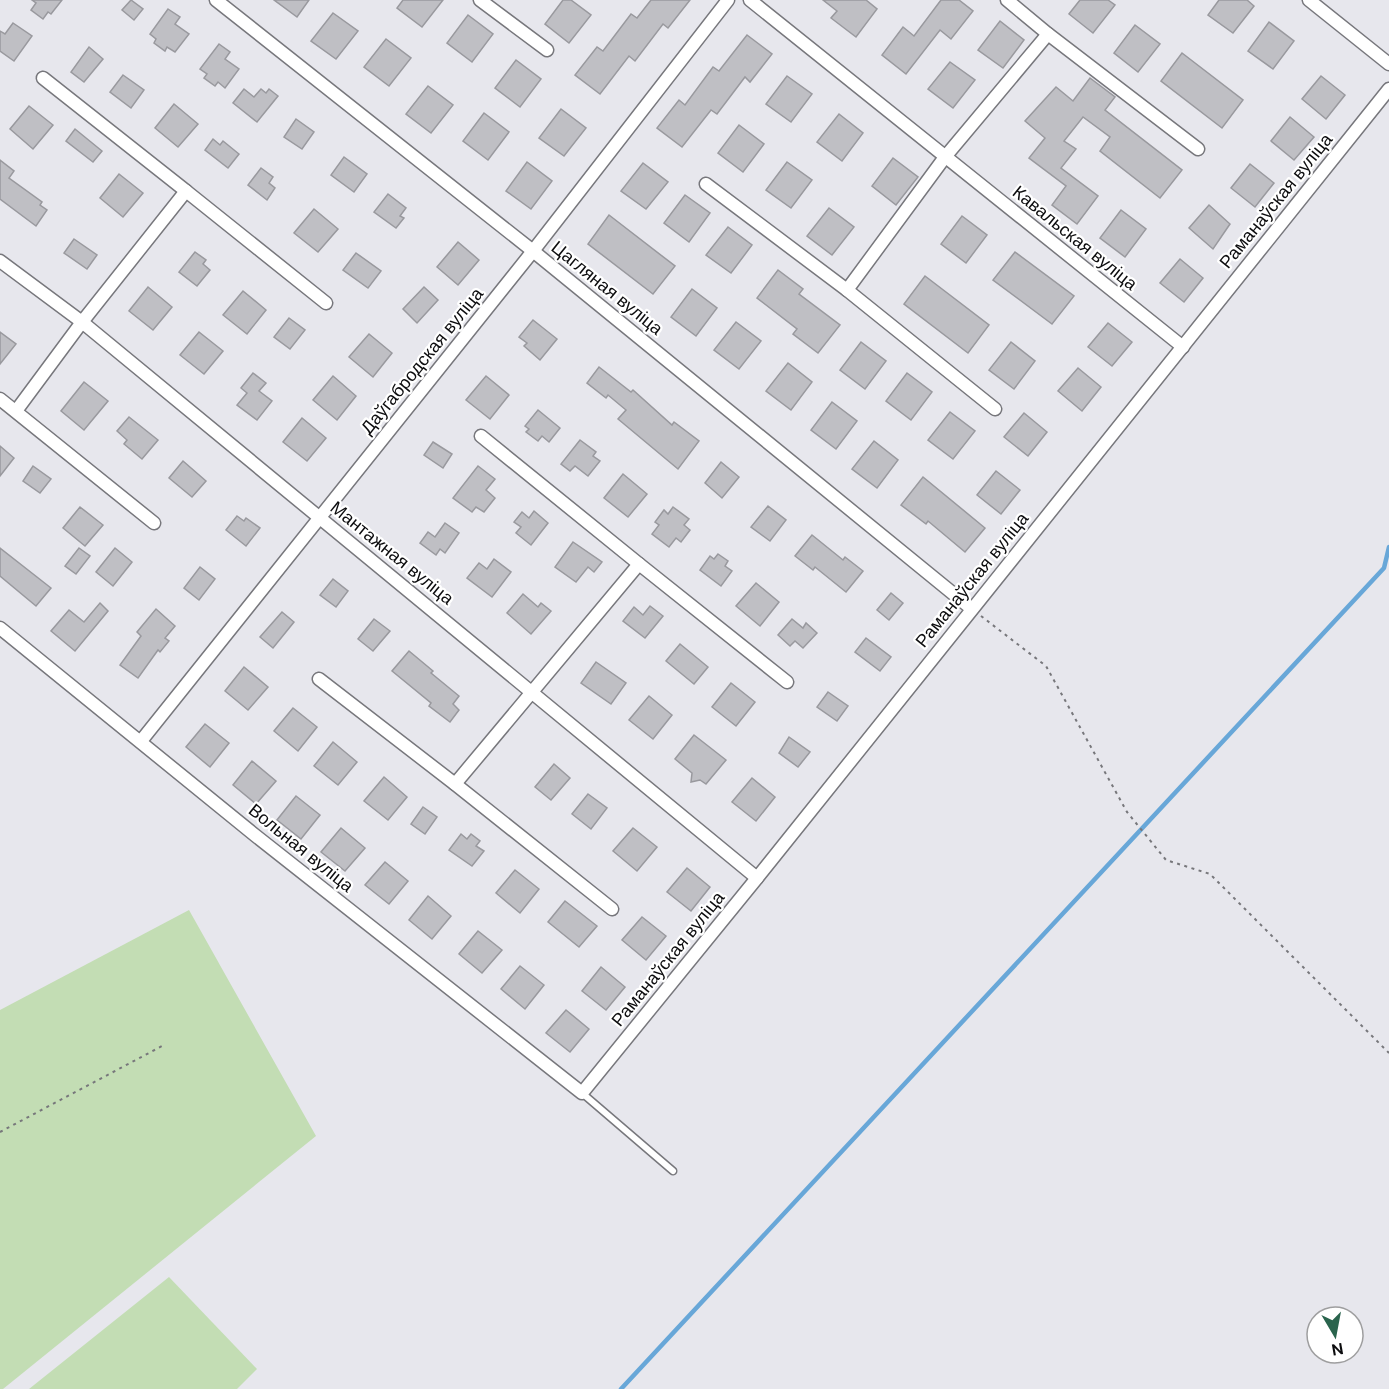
<svg xmlns="http://www.w3.org/2000/svg" width="1389" height="1389" viewBox="0 0 1389 1389" font-family="'DM Sans',sans-serif">
	<style>
		.green { fill: #c3ddb4 }
		.lines { fill: none; stroke-linecap: round; stroke-linejoin: round }
		.stream { stroke: #68a7d8; stroke-width: 4.5 }
		.building { fill: #bfbfc4; stroke: #99999e; stroke-width: 1.5 }
		.lane-casing { stroke: #77777c; stroke-width: 9 }
		.street-casing { stroke: #77777c; stroke-width: 15 }
		.path { stroke: #77777b; stroke-width: 2; stroke-dasharray: 3 4.5; stroke-linecap: butt }
		.lane { stroke: #fff; stroke-width: 6 }
		.street { stroke: #fff; stroke-width: 12 }
		.labels { text-anchor: middle; stroke-width: 4.5; stroke-linejoin: round; paint-order: stroke }
		.street-label { font-size: 18px; fill: #0c0c0e; stroke: #fff }
	</style>
	<rect width="100%" height="100%" fill="#e7e7ed"/>
	<g class="green">
		<path d="M189,910L316,1136L3,1389H0V1010Z"/>
		<path d="M169,1277L257,1369L237,1389H29Z"/>
	</g>
	<g class="lines">
		<path class="stream" d="M621,1389L1384,568L1389,547"/>
	</g>
	<g class="building">
		<path d="M32,0H62L51,14L48,12L43,19L31,10L36,3Z"/>
		<path d="M131,0L143,9L134,20L122,10Z"/>
		<path d="M274,0H309L297,17Z"/>
		<path d="M403,0H443L422,27L397,8Z"/>
		<path d="M563,0H571L591,15L569,43L545,24Z"/>
		<path d="M651,0H690L668,28L663,24L635,61L629,56L600,94L575,75L597,47L603,51L631,14L637,18Z"/>
		<path d="M823,0H866L877,9L856,37L831,18L837,11Z"/>
		<path d="M941,0H959L973,11L951,39L940,30L906,74L882,55L903,27L914,36Z"/>
		<path d="M1080,0H1108L1115,5L1093,33L1069,14Z"/>
		<path d="M1219,0H1247L1254,6L1233,33L1208,15Z"/>
		<path d="M168,9L180,17L175,24L189,34L175,52L167,47L165,51L154,43L156,39L150,34Z"/>
		<path d="M333,13L358,31L336,59L311,41Z"/>
		<path d="M468,15L493,34L472,62L447,43Z"/>
		<path d="M1000,21L1024,40L1003,68L978,50Z"/>
		<path d="M1269,22L1294,41L1273,69L1248,51Z"/>
		<path d="M13,23L32,36L14,61L0,51V31L5,34Z"/>
		<path d="M1135,25L1160,44L1138,72L1114,53Z"/>
		<path d="M747,35L772,54L750,82L745,77L717,114L711,110L682,147L657,128L679,100L685,105L713,67L719,71Z"/>
		<path d="M386,39L411,58L389,86L364,67Z"/>
		<path d="M219,44L230,52L225,59L239,69L225,88L218,82L215,86L204,78L207,74L200,69Z"/>
		<path d="M89,47L103,59L84,82L71,72Z"/>
		<path d="M1182,53L1243,100L1222,128L1161,81Z"/>
		<path d="M516,60L541,79L520,107L495,88Z"/>
		<path d="M950,62L975,80L953,108L928,89Z"/>
		<path d="M123,75L144,90L131,108L110,92Z"/>
		<path d="M787,76L812,94L791,122L766,104Z"/>
		<path d="M1321,76L1345,95L1326,119L1302,99Z"/>
		<path d="M1090,78L1115,97L1105,110L1182,170L1160,198L1100,151L1110,137L1083,117L1064,141L1076,149L1061,168L1098,196L1077,224L1052,205L1066,186L1029,158L1045,138L1025,121L1056,87L1073,101Z"/>
		<path d="M428,86L453,105L431,133L406,114Z"/>
		<path d="M244,89L254,97L261,89L266,93L269,89L278,96L257,122L233,103Z"/>
		<path d="M174,104L198,124L178,147L155,128Z"/>
		<path d="M29,106L53,125L33,149L10,129Z"/>
		<path d="M561,109L586,128L564,156L539,138Z"/>
		<path d="M484,113L509,132L488,160L463,141Z"/>
		<path d="M839,114L863,133L842,161L817,142Z"/>
		<path d="M1290,117L1314,137L1294,160L1271,141Z"/>
		<path d="M296,119L314,132L302,149L284,137Z"/>
		<path d="M739,125L764,144L743,172L718,153Z"/>
		<path d="M75,129L102,151L93,162L66,141Z"/>
		<path d="M213,139L220,145L223,141L239,154L228,168L205,150Z"/>
		<path d="M344,157L367,174L354,192L331,175Z"/>
		<path d="M893,158L918,177L896,205L872,186Z"/>
		<path d="M0,160L14,171L9,178L42,202L40,205L47,210L36,226L0,199Z"/>
		<path d="M527,162L552,181L531,209L506,191Z"/>
		<path d="M787,162L812,180L791,208L766,190Z"/>
		<path d="M643,163L668,182L646,209L621,191Z"/>
		<path d="M1250,164L1274,183L1255,207L1231,188Z"/>
		<path d="M261,168L273,177L269,183L275,188L267,200L248,185Z"/>
		<path d="M119,174L143,193L123,217L100,198Z"/>
		<path d="M388,194L406,208L400,216L404,218L396,228L374,212Z"/>
		<path d="M685,195L710,213L689,242L664,223Z"/>
		<path d="M1209,205L1230,224L1213,249L1189,228Z"/>
		<path d="M829,208L854,227L832,255L807,236Z"/>
		<path d="M314,209L338,229L318,252L294,233Z"/>
		<path d="M1121,210L1146,229L1125,257L1100,238Z"/>
		<path d="M609,215L675,266L653,294L588,244Z"/>
		<path d="M962,216L987,235L966,263L941,244Z"/>
		<path d="M728,227L752,245L731,273L706,255Z"/>
		<path d="M74,239L97,255L87,269L64,253Z"/>
		<path d="M458,242L479,260L458,285L437,267Z"/>
		<path d="M195,252L206,260L203,264L210,270L197,286L179,272Z"/>
		<path d="M1015,252L1074,296L1052,324L993,280Z"/>
		<path d="M356,253L381,271L368,288L343,270Z"/>
		<path d="M1180,259L1203,278L1184,302L1160,283Z"/>
		<path d="M778,270L803,289L799,294L840,325L818,353L793,334L797,329L757,298Z"/>
		<path d="M925,276L989,325L968,353L904,304Z"/>
		<path d="M148,287L172,307L153,330L129,311Z"/>
		<path d="M424,287L438,300L417,323L403,309Z"/>
		<path d="M692,289L717,308L696,336L671,317Z"/>
		<path d="M243,291L266,310L247,334L223,315Z"/>
		<path d="M289,318L305,330L290,349L274,337Z"/>
		<path d="M533,320L557,339L540,360L524,346L527,343L519,337Z"/>
		<path d="M736,322L761,341L739,369L714,350Z"/>
		<path d="M1108,323L1132,342L1112,366L1088,347Z"/>
		<path d="M0,332L16,344L0,364Z"/>
		<path d="M199,332L223,351L204,374L180,355Z"/>
		<path d="M369,334L392,353L373,377L349,357Z"/>
		<path d="M861,342L886,361L865,389L840,370Z"/>
		<path d="M1011,342L1035,361L1014,389L989,370Z"/>
		<path d="M788,363L812,382L791,410L766,391Z"/>
		<path d="M599,367L631,392L633,390L672,425L674,422L699,441L678,469L618,419L626,410L608,395L606,398L587,383Z"/>
		<path d="M1078,368L1101,387L1082,411L1058,391Z"/>
		<path d="M253,373L266,383L259,391L272,401L257,420L237,405L247,393L241,388Z"/>
		<path d="M907,373L932,392L911,420L886,401Z"/>
		<path d="M333,376L356,396L337,420L313,400Z"/>
		<path d="M486,376L509,395L490,419L466,400Z"/>
		<path d="M84,382L108,401L84,430L61,411Z"/>
		<path d="M832,402L857,421L836,449L811,430Z"/>
		<path d="M538,410L560,428L549,442L542,436L538,441L526,432L529,429L525,426Z"/>
		<path d="M950,412L975,431L953,459L928,440Z"/>
		<path d="M1024,413L1047,432L1028,456L1004,437Z"/>
		<path d="M129,417L158,440L142,459L124,444L127,440L117,431Z"/>
		<path d="M302,418L326,438L307,461L283,442Z"/>
		<path d="M580,440L596,452L593,456L600,461L588,476L575,466L570,471L561,464Z"/>
		<path d="M874,441L898,460L877,488L852,469Z"/>
		<path d="M433,442L452,454L443,468L424,455Z"/>
		<path d="M0,446L14,458L0,476Z"/>
		<path d="M183,461L206,481L192,497L169,478Z"/>
		<path d="M721,462L739,477L722,498L705,483Z"/>
		<path d="M33,466L51,479L40,493L23,481Z"/>
		<path d="M478,466L495,479L486,490L495,498L484,512L476,507L472,512L453,498Z"/>
		<path d="M996,471L1020,490L1001,514L977,495Z"/>
		<path d="M623,474L647,494L628,517L604,498Z"/>
		<path d="M923,477L985,528L965,552L928,521L926,524L901,505Z"/>
		<path d="M768,506L786,520L770,541L751,527Z"/>
		<path d="M80,507L103,525L85,546L63,528Z"/>
		<path d="M673,507L689,519L684,525L690,530L681,542L676,538L669,547L652,534L659,525L655,522L664,510L668,514Z"/>
		<path d="M534,511L548,523L531,545L516,533L521,527L514,522L522,512L529,518Z"/>
		<path d="M237,516L244,521L246,518L260,528L246,546L226,530Z"/>
		<path d="M445,523L459,533L445,553L440,549L436,555L420,543L428,532L435,537Z"/>
		<path d="M812,535L843,560L845,557L863,571L846,592L815,567L813,570L795,556Z"/>
		<path d="M573,542L602,562L594,572L588,567L576,582L555,567Z"/>
		<path d="M0,548L51,588L36,606L0,576Z"/>
		<path d="M79,548L90,556L76,574L65,566Z"/>
		<path d="M115,548L132,562L113,586L96,572Z"/>
		<path d="M718,554L728,561L725,566L732,571L721,586L700,570L710,556L714,559Z"/>
		<path d="M494,559L511,572L492,597L467,578L479,563L487,569Z"/>
		<path d="M200,567L215,579L199,600L184,588Z"/>
		<path d="M333,579L348,591L336,607L320,595Z"/>
		<path d="M756,583L779,602L760,626L736,606Z"/>
		<path d="M891,593L903,603L889,620L877,610Z"/>
		<path d="M523,594L538,607L541,603L551,611L531,634L507,613Z"/>
		<path d="M100,603L108,611L75,651L51,631L69,610L84,622Z"/>
		<path d="M650,606L663,616L645,638L623,621L634,607L643,615Z"/>
		<path d="M156,609L175,626L165,638L169,641L160,652L158,650L138,678L120,665L141,636L137,632Z"/>
		<path d="M282,612L294,622L273,648L260,637Z"/>
		<path d="M374,619L390,631L373,651L358,639Z"/>
		<path d="M792,619L803,628L806,623L817,633L803,648L795,641L790,646L778,635Z"/>
		<path d="M866,638L891,657L880,671L855,652Z"/>
		<path d="M680,644L708,667L694,684L666,661Z"/>
		<path d="M409,651L433,671L431,673L459,696L453,704L459,710L450,722L429,706L431,703L392,671Z"/>
		<path d="M596,662L626,683L611,704L581,683Z"/>
		<path d="M244,667L268,687L248,710L225,691Z"/>
		<path d="M731,683L755,702L736,726L712,707Z"/>
		<path d="M828,692L848,706L837,721L817,707Z"/>
		<path d="M649,696L672,715L653,739L629,720Z"/>
		<path d="M293,708L317,727L298,751L274,731Z"/>
		<path d="M205,724L229,743L210,767L186,747Z"/>
		<path d="M694,735L726,760L706,784L700,780L691,782L692,773L675,759Z"/>
		<path d="M789,737L810,752L798,767L779,753Z"/>
		<path d="M333,742L357,762L338,785L314,766Z"/>
		<path d="M252,761L276,781L256,804L233,785Z"/>
		<path d="M554,764L570,778L551,800L535,787Z"/>
		<path d="M384,777L407,797L388,820L364,801Z"/>
		<path d="M752,778L775,797L756,821L732,802Z"/>
		<path d="M588,794L607,808L591,829L572,814Z"/>
		<path d="M296,796L320,815L301,839L277,820Z"/>
		<path d="M423,807L437,817L425,834L411,824Z"/>
		<path d="M341,828L365,848L345,871L321,852Z"/>
		<path d="M633,828L657,847L637,871L613,851Z"/>
		<path d="M461,834L467,839L471,834L480,841L476,846L484,851L472,866L449,850Z"/>
		<path d="M385,862L408,881L389,904L365,885Z"/>
		<path d="M687,868L710,887L691,911L667,892Z"/>
		<path d="M515,870L539,889L520,913L496,893Z"/>
		<path d="M428,896L451,916L432,939L409,920Z"/>
		<path d="M565,901L597,926L579,947L548,922Z"/>
		<path d="M642,917L666,936L646,960L622,940Z"/>
		<path d="M478,931L502,950L482,973L459,954Z"/>
		<path d="M520,966L544,985L525,1009L501,989Z"/>
		<path d="M601,967L625,987L606,1010L582,991Z"/>
		<path d="M566,1010L589,1029L570,1052L546,1033Z"/>
	</g>
	<g class="lines">
		<defs>
			<path id="lane" d="M582,1093L673,1171"/>
			<g id="street">
				<path d="M216,0L533,251L972,609"/>
				<path d="M480,0L547,50"/>
				<path d="M750,0L1183,347"/>
				<path d="M1007,0L1048,34"/>
				<path d="M1309,0L1389,64"/>
				<path d="M43,78L186,191"/>
				<path d="M706,184L847,290"/>
				<path d="M0,261L82,322L757,878"/>
				<path d="M0,399L154,523"/>
				<path d="M995,409L847,290L945,157L1048,34L1198,149"/>
				<path d="M16,411L82,322L186,191L326,303"/>
				<path d="M481,436L639,564"/>
				<path d="M0,628L256,836L582,1093L757,878L1389,89"/>
				<path d="M319,679L455,784L612,909"/>
				<path d="M141,741L533,251L728,0"/>
				<path d="M455,784L639,564L787,682"/>
			</g>
		</defs>
		<use href="#lane" class="lane-casing"/>
		<use href="#street" class="street-casing"/>
		<g class="path">
			<path d="M981,616L1046,666L1127,812L1166,860L1210,874L1389,1053"/>
			<path d="M0,1132L164,1045"/>
		</g>
		<use href="#lane" class="lane"/>
		<use href="#street" class="street"/>
	</g>
	<g class="labels">
		<g class="street-label">
			<text transform="translate(1276 201) rotate(-51)" y="6">Раманаўская вуліца</text>
			<text transform="translate(1075 238) rotate(39)" y="6">Кавальская вуліца</text>
			<text transform="translate(607 288) rotate(39)" y="6">Цагляная вуліца</text>
			<text transform="translate(422 361) rotate(-51)" y="6">Даўгабродская вуліца</text>
			<text transform="translate(392 553) rotate(39)" y="6">Мантажная вуліца</text>
			<text transform="translate(972 580) rotate(-51)" y="6">Раманаўская вуліца</text>
			<text transform="translate(301 848) rotate(39)" y="6">Вольная вуліца</text>
			<text transform="translate(668 959) rotate(-51)" y="6">Раманаўская вуліца</text>
		</g>
	</g>
	<g transform="translate(1335 1335) rotate(170)"><circle r="28" fill="#ffffff" stroke="#9e9e9f" stroke-width="1.5"/>
	<path d="M0-4.5L10 22L0 15L-10 22Z" fill="#2a644d"/>
	<text y="-9" font-size="16" font-weight="bold" text-anchor="middle" fill="#0c0c0e">N</text>
	</g>
</svg>
